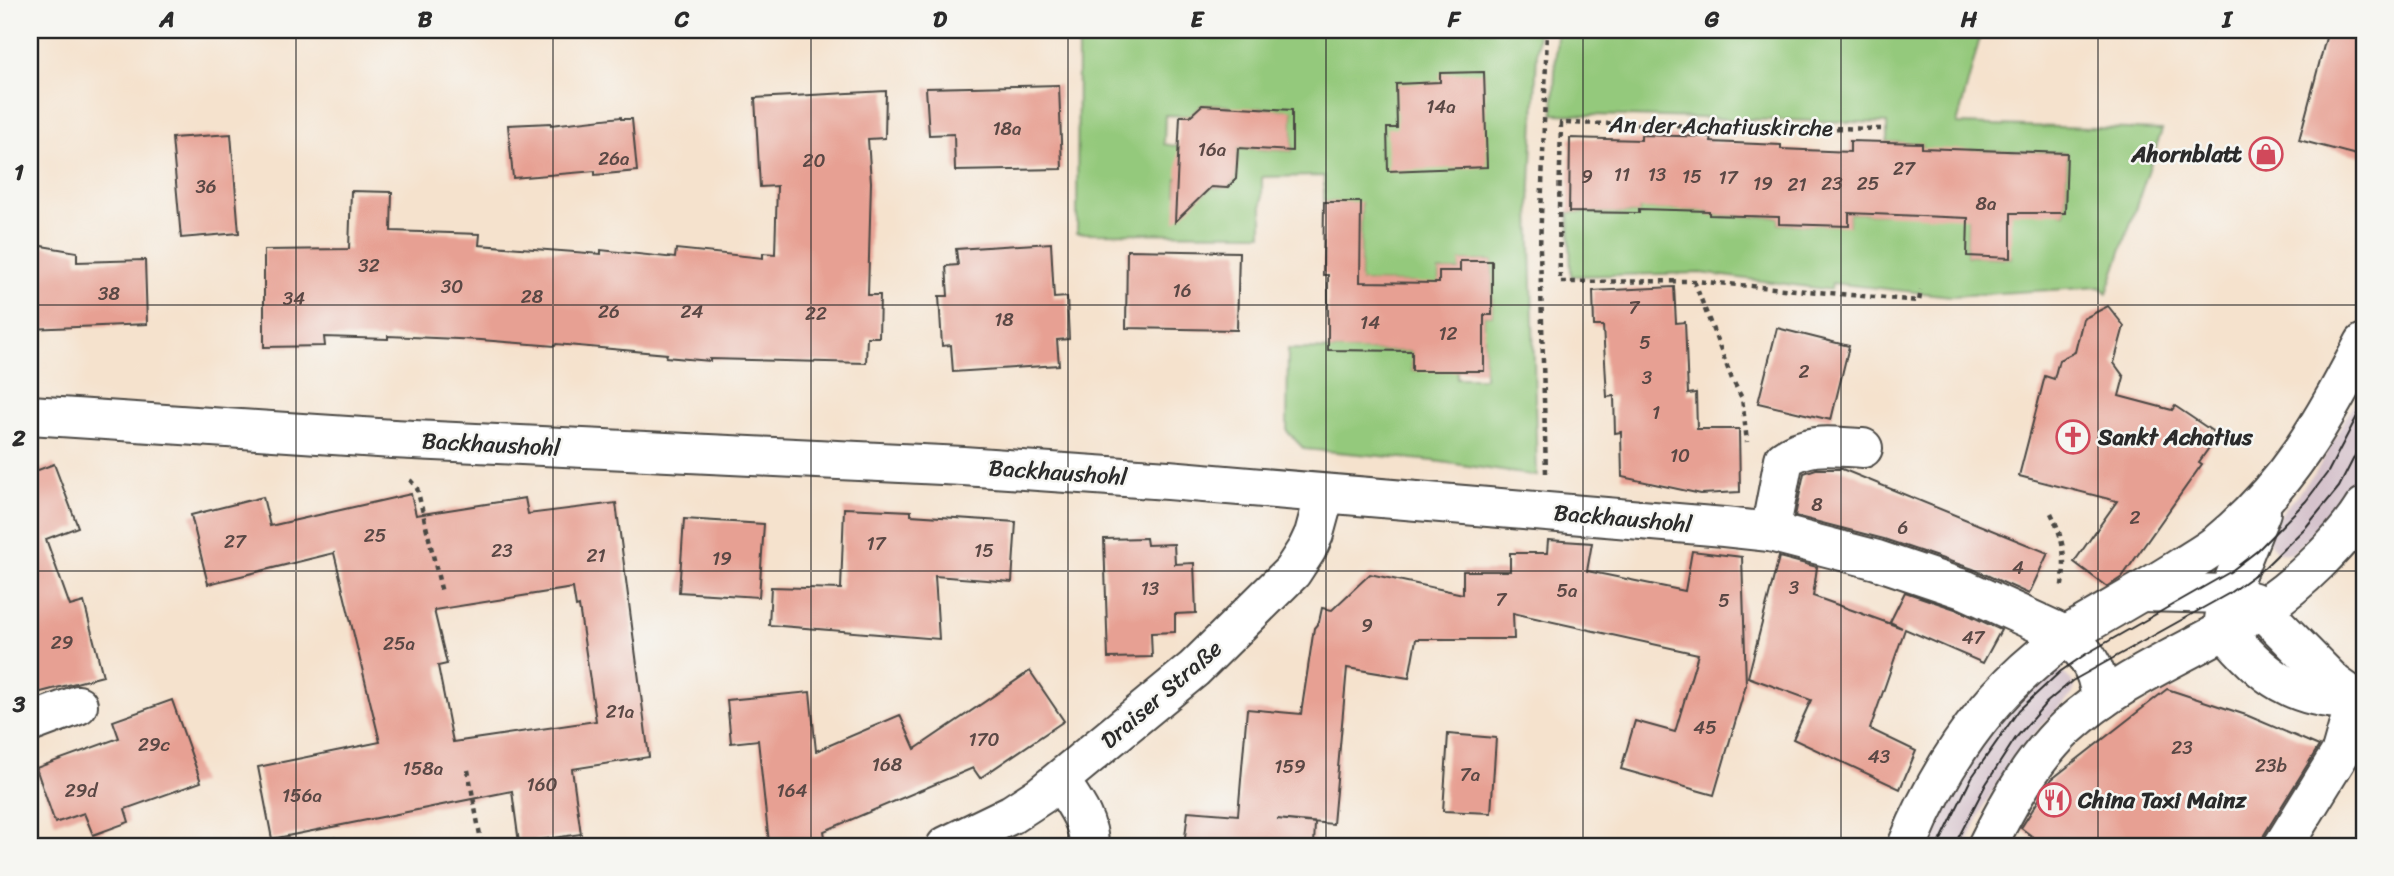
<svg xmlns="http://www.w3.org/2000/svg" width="2394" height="876" viewBox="0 0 2394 876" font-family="Sriracha,sans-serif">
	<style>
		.railway { fill: #d2bdc8 }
		.garden { fill: #94c97b; stroke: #607a53; stroke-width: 2; fill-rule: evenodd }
		.building { fill: #e7a093; fill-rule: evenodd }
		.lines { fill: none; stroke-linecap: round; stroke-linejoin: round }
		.minor-casing { stroke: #494643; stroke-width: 42 }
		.path { stroke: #494643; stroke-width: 4.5; stroke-dasharray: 5 5; stroke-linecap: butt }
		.minor { stroke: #fff; stroke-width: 38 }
		.tram { stroke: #2b2b2b; stroke-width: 2 }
		.grid { fill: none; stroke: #2b2b2b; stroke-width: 2; stroke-opacity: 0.55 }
		.labels { text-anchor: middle; stroke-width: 5; stroke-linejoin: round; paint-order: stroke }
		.number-label { font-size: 19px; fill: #5a4845 }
		.street-label { font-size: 23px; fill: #2b2b2b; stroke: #f6f6f2 }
		.poi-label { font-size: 23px; font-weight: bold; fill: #2b2b2b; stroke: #f6f6f2; text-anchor: start }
		.neatline { fill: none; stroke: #2b2b2b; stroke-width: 2.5 }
		.grid-label { font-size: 23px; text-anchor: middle; font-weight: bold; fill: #2b2b2b }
	</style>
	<rect width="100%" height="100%" fill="#f6f6f2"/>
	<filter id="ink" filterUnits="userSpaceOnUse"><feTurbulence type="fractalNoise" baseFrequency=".0143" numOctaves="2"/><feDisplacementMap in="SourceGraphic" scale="14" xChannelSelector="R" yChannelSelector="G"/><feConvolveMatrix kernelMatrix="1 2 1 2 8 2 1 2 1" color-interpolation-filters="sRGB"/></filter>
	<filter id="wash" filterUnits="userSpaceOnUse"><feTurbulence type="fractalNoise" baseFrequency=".00686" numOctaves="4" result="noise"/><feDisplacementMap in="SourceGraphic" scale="28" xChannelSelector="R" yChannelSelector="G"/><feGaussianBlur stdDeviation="1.57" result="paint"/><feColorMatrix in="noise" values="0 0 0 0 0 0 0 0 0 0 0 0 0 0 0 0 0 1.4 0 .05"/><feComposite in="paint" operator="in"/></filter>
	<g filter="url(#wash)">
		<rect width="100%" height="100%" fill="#f5e2cd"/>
		<g class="railway">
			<path d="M2364,384V460L2351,483L2308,538L2291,554L2281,553L2276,551L2268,540L2271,525L2316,472Z"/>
			<path d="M2052,667L2059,669L2072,681L2075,688L2072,695L2046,720L2007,767L1984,806L1966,846H1928L1955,782L1987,732Z"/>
		</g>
		<g class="garden">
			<path d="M1078,30H1538L1530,206L1537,476L1434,461L1304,449L1287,431L1288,349L1412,351V371L1457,365V378H1484V315H1492V261H1461L1460,271H1439V289L1412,283L1360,282L1361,203L1324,202V176L1262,177V234L1077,233ZM1202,105L1230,106V110L1264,108L1292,111V151L1238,148L1236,179L1227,188L1211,187L1202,195L1176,194L1177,178L1187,171L1181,147L1164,144L1165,115L1190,116Z"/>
			<path d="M1557,30H1982L1957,124L2162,130L2107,293L2100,287L1951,296L1832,283L1831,290L1701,273L1571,276L1569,212L1639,213V208L1709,211V215L1779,217V224L1849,225V213L1885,214L1921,192L1922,144L1887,142V123L1553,114ZM1970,150L2067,153L2065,213L2004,202L2003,255L2011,256V258L1967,256Z"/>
		</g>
		<g id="blocks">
			<g class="building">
				<path d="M2328,30H2364V157L2299,140Z"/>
				<path d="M1484,72L1487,167L1388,171L1387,128H1397L1396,84L1440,82V73Z"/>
				<path d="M1059,85L1062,169L955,171L954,134L929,135L926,88Z"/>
				<path d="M886,91L885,138L868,139L871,182L868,295H880L879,337H867L866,363L710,359V361L666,357L667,354L556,344L555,346L481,340L388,336V339L324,337L325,346L264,347V250L349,249L351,191L392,192L391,231L480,234L479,245L601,254V250L675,258L676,249L763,258V253L775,254L777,186L760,187L755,98Z"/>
				<path d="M1202,105L1292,110V151L1238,148L1236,179L1227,188L1211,187L1175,222L1180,116H1190Z"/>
				<path d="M621,117V119H632L637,171L595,175V171L513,178L508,125L551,123V125Z"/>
				<path d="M231,134L239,233L181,238L172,138Z"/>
				<path d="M1641,135L1712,137L1711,142L1781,145V149L1850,152V141L1922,143V148L2067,153L2065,213H2011V258L1967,256L1968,218L1849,213V226L1779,224V217L1709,215V211L1639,209V213L1569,212L1570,138L1641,140Z"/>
				<path d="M1324,202H1361L1360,282L1439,283V271H1460V261H1492V315H1484V371H1412V351L1328,350V275H1323Z"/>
				<path d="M1051,243L1054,298L1067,297L1069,339L1057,340L1059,365L953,372L951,345L942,346L939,296H948L946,266L958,265L956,249Z"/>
				<path d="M30,244L77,252V262L145,260L147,324L30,329Z"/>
				<path d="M1127,250L1239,252L1237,330L1126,328Z"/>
				<path d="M1674,287L1676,323L1685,322L1688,394L1696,393L1697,429H1739L1740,492L1701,494L1622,477L1621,432L1615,433L1614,396L1607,397L1603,326H1594L1593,291Z"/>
				<path d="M2108,306L2124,326L2114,363L2124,377L2119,396L2172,410L2175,406L2218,435L2199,462L2202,464L2122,577L2107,587L2074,562L2117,501L2019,476L2045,376L2054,379L2059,360L2075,352L2083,319Z"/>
				<path d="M1777,328L1849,346L1831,420L1758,403Z"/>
				<path d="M54,464L78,527L46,539L70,606L84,602L103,676L37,693L30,665V473Z"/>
				<path d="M1816,469H1842L2048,553L2029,594L1973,569L1884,539L1795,516L1804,473Z"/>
				<path d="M411,494L416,515L525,498L528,514L616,503L649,757L572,769L581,834L519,843L512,791L272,839L258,767L380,742L334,553L208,584L191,515L263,497L270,526ZM573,588L576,607L579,606L596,721L453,742L438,666L447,664L434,610Z"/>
				<path d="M844,508L911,511V515L1016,522L1012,582L935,576L939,639L769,625L771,587L841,589Z"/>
				<path d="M684,519L764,524L759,597L679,592Z"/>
				<path d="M1146,538L1147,545L1174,544L1175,564L1194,563L1196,613L1175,614V632L1151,633L1152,657L1108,658L1104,539Z"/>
				<path d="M1548,540L1592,543L1587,571L1685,591L1692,551L1742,557L1746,685L1714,795L1621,769L1635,721L1675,732L1698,654L1513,613L1514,639H1416L1409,678L1347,668L1333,824L1277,819L1315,823L1314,846H1184L1188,811L1238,815L1247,709L1301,714L1314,628L1319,622L1322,608L1332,610L1370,574L1463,594V571H1510V553H1547Z"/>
				<path d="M1779,557L1817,567L1813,596L1902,628L1890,622L1905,592L1958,610L2001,630L1983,663L1905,629L1870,729L1916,751L1900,789L1793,739L1811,700L1748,677Z"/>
				<path d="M1030,671L1064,721L980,778L973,768L824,831L825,837L769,843L758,740L731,743L727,700L810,692L816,751L900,715L915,749Z"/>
				<path d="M2167,689L2246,715L2319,746L2264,835L2261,846H2045L2021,828L2052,779Z"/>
				<path d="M172,700L201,782L125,809L129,822L93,835L84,813L55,823L36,768L119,738L113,721Z"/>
				<path d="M1448,734L1496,738L1491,813L1443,811Z"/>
			</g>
		</g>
	</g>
	<g filter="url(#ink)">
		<use href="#blocks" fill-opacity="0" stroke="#494643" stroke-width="2"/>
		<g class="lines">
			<defs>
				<g id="minor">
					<path d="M30,415L393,439L963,466L1168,480L1724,527L1770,532L1877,560L1966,590L2054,630C2084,645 2098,667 2101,700"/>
					<path d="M1770,532L1784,459C1810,441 1833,447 1863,448"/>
					<path d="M2142,592L2228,594L2254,602L2335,684L2356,699"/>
					<path d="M2224,620L2228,594L2261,512"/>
					<path d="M2224,629C2261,675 2295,702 2357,699"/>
					<path d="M30,723L78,705"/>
					<path d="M1060,781C1074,802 1089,820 1089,846"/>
					<path d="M946,846L1012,814L1041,795L1194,669L1292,572L1307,549L1314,534L1325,494"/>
					<path d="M1907,846C1937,773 1978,708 2040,657C2049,650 2058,641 2069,634C2107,611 2146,590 2183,566C2194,559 2207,552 2218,543C2289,484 2322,423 2364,343"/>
					<path d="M1987,846C2008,804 2032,760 2067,727C2124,675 2198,649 2262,608C2295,588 2344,540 2364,507"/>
					<path d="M2283,846L2341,752L2356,699"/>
				</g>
			</defs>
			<use href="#minor" class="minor-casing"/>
			<g class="path">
				<path d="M1881,129L1561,123L1559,209L1560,282L1694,281L1919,301L1921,290"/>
				<path d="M1694,281L1732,379L1742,398L1747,442"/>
				<path d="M1546,473L1540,249L1547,30"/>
				<path d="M410,480L417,488L442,593"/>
				<path d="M2051,513C2064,539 2067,561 2061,590"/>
				<path d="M468,770L482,846"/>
				<path d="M333,837L335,846"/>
			</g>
			<use href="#minor" class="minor"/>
			<g class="tram">
				<path d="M1938,846L1972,777L2019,710L2061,671L2086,654L2230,572L2257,551L2306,501L2328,472L2364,403"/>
				<path d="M1954,846L1986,784L2015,739L2046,703L2072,681L2228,594L2264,568L2306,527L2339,487L2364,438"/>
			</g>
		</g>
	</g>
	<path class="grid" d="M296,30V846M553,30V846M811,30V846M1068,30V846M1326,30V846M1583,30V846M1841,30V846M2098,30V846M30,305H2364M30,571H2364"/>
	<defs>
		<symbol id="shop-ring" viewBox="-11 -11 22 22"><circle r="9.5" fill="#f6f6f2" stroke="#d1495b" stroke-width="1.5"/><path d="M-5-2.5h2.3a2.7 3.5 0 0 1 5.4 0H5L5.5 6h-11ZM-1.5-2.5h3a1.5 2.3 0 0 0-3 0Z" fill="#d1495b"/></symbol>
		<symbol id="church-ring" viewBox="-11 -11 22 22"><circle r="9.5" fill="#f6f6f2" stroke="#d1495b" stroke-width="1.5"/><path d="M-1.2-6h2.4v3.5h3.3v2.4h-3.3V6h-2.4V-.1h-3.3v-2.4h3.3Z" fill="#d1495b"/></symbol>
		<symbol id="restaurant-ring" viewBox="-11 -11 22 22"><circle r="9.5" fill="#f6f6f2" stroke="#d1495b" stroke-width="1.5"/><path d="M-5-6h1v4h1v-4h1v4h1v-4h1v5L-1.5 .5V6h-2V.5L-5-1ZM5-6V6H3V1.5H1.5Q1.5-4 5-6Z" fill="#d1495b"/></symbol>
	</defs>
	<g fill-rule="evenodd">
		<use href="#shop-ring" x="2247" y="135" width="38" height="38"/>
		<use href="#church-ring" x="2054" y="418" width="38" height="38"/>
		<use href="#restaurant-ring" x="2035" y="781" width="38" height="38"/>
	</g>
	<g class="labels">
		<g class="number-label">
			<text x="1441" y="113">14a</text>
			<text x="1007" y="135">18a</text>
			<text x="1212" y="156">16a</text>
			<text x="614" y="165">26a</text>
			<text x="814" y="167">20</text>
			<text x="1904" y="175">27</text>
			<text x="1622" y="181">11</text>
			<text x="1657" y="181">13</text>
			<text x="1587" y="183">9</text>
			<text x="1692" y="183">15</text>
			<text x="1728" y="184">17</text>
			<text x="1763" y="190">19</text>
			<text x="1832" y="190">23</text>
			<text x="1868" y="190">25</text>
			<text x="1797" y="191">21</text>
			<text x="206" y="193">36</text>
			<text x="1986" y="210">8a</text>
			<text x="369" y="272">32</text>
			<text x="452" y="293">30</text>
			<text x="1182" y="297">16</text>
			<text x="109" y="300">38</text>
			<text x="532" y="303">28</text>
			<text x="294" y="305">34</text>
			<text x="1634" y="314">7</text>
			<text x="609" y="318">26</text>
			<text x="692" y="318">24</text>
			<text x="816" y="320">22</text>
			<text x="1004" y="326">18</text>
			<text x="1370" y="329">14</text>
			<text x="1448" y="340">12</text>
			<text x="1645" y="349">5</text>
			<text x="1804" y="378">2</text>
			<text x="1647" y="384">3</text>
			<text x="1656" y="419">1</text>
			<text x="1680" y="462">10</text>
			<text x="1817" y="511">8</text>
			<text x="2135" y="524">2</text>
			<text x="1903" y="534">6</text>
			<text x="375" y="542">25</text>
			<text x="235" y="548">27</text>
			<text x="876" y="550">17</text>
			<text x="502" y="557">23</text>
			<text x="984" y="557">15</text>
			<text x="596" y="562">21</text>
			<text x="722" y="565">19</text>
			<text x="2018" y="574">4</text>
			<text x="1794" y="594">3</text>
			<text x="1150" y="595">13</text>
			<text x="1567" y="597">5a</text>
			<text x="1501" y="606">7</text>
			<text x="1724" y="607">5</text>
			<text x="1367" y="632">9</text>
			<text x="1973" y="644">47</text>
			<text x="62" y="649">29</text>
			<text x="399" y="650">25a</text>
			<text x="620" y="718">21a</text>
			<text x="1705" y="734">45</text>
			<text x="984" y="746">170</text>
			<text x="154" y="751">29c</text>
			<text x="2182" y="754">23</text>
			<text x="1879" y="763">43</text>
			<text x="887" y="771">168</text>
			<text x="2271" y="772">23b</text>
			<text x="1290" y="773">159</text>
			<text x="423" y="775">158a</text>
			<text x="1470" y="781">7a</text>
			<text x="542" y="791">160</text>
			<text x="81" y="797">29d</text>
			<text x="792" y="797">164</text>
			<text x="302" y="802">156a</text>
		</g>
		<g class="street-label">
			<text transform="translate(1721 126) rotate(1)" y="8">An der Achatiuskirche</text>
			<text transform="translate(491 444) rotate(3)" y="8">Backhaushohl</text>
			<text transform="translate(1058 472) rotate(4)" y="8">Backhaushohl</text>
			<text transform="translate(1623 518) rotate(5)" y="8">Backhaushohl</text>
			<text transform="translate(1161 694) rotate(-41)" y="8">Draiser Straße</text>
		</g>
		<g class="poi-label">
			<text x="2242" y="162" text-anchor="end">Ahornblatt</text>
			<text x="2098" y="445">Sankt Achatius</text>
			<text x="2078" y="808">China Taxi Mainz</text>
		</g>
	</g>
	<rect width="2394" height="876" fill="none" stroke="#f6f6f2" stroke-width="77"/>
	<rect x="38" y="38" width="2318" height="800" class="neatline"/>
	<g class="grid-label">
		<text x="167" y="27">A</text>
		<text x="425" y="27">B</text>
		<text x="682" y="27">C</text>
		<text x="940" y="27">D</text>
		<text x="1197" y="27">E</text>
		<text x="1454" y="27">F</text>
		<text x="1712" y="27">G</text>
		<text x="1969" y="27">H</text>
		<text x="2227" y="27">I</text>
		<text x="19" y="180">1</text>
		<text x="19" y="446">2</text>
		<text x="19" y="712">3</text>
	</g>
</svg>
